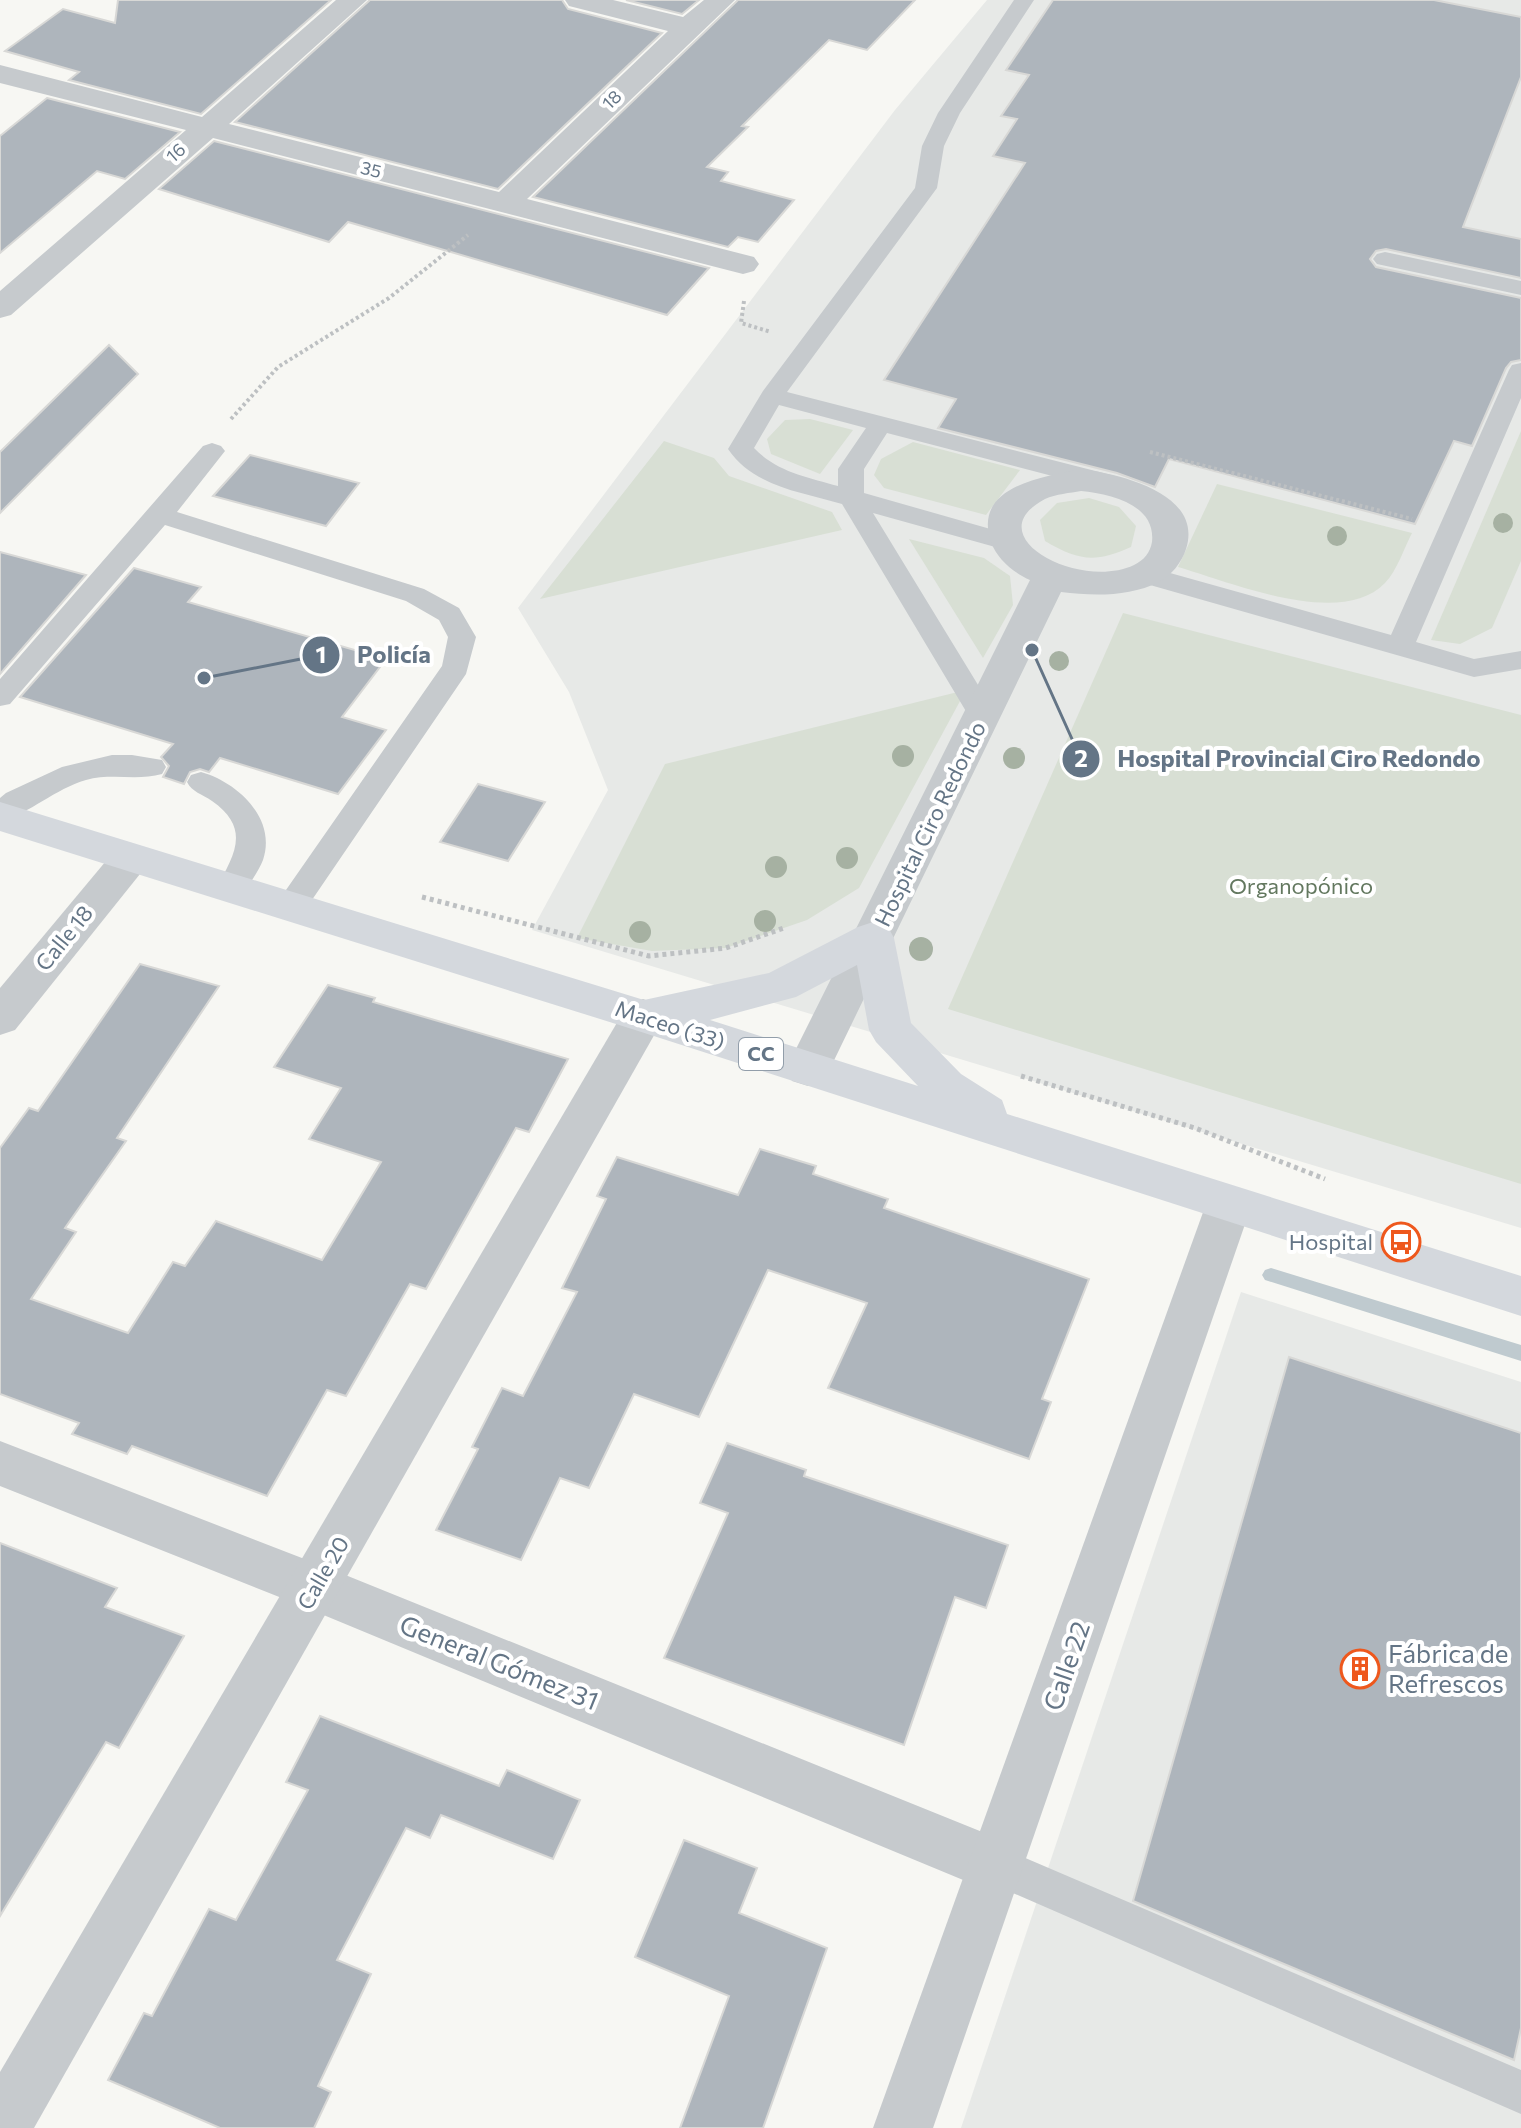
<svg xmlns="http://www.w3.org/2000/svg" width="1521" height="2128" viewBox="0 0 1521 2128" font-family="Commissioner,sans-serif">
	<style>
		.built { fill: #e7e9e7 }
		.green { fill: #d8dfd4 }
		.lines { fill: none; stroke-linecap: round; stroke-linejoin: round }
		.stream { fill: #bfcacf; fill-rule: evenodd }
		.building { fill: #aeb5bc; stroke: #d8d8d6; stroke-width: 2 }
		.path-far1 { stroke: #bdc0c2; stroke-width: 4; stroke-dasharray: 3 3; stroke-linecap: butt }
		.path { stroke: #bdc0c2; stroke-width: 5; stroke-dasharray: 4 4; stroke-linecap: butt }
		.service { fill: #c6cacd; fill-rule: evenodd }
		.minor { fill: #c6cacd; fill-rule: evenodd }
		.tertiary { fill: #c6cacd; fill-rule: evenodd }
		.primary { fill: #d4d8dd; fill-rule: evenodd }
		.tree { fill: #a6b1a2 }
		.labels { text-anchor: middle; stroke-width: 8; stroke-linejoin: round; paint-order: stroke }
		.far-street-label { font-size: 18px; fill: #647586; stroke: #fff }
		.shield { fill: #fff; stroke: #929eaa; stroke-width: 2 }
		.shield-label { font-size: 20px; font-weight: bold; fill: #647586 }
		.street-label { font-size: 22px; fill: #647586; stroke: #fff }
		.park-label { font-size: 22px; fill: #63785f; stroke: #fff }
		.poi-label { font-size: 22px; fill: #647586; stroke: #fff; text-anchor: end }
		.near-poi-label { font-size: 26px; fill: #647586; stroke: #fff; text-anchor: start }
		.near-street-label { font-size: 26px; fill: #647586; stroke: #fff }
		.leader { fill: none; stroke: #647586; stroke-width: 3 }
		.callout-dot { fill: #647586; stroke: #fff; stroke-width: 3 }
		.mark-label { font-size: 24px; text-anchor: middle; font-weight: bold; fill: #fff }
		.callout-label { font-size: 24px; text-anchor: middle; font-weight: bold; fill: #647586; stroke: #fff; stroke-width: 8; stroke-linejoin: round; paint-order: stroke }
	</style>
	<rect width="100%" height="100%" fill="#f7f7f3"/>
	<g class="built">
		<path d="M987,0H1521V1228L532,930L608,790L569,692L518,608L895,110Z"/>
		<path d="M1241,1292L1521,1382V2128H961Z"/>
	</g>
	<g class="green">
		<path d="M810,419L853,430L820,474L771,454L767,439L785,420Z"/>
		<path d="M1521,431V561L1492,628L1460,644L1431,640Z"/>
		<path d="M664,441L714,458L729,476L832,512L842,530L540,599Z"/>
		<path d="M913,442L1020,470L986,515L884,488L874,475L881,459Z"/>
		<path d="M1217,484L1412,533C1404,548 1397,571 1385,583C1341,629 1230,582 1178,567Z"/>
		<path d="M1089,498L1119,507L1136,526L1131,547C1095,563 1079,561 1045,541L1040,520L1057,503Z"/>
		<path d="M909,539L984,558L1010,576L1013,605L983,658Z"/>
		<path d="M1123,613L1521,715V1184L948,1009Z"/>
		<path d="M966,690L859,888L807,920L726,948L652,951L577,938L665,764Z"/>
	</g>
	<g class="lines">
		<path class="stream" d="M1271,1268L1521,1345V1361L1265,1280L1262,1275L1265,1270Z"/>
	</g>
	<g class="building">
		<path d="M118,0H331L201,114L69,80L79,72L5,51L63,9L115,23Z"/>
		<path d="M370,0H562L568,9L662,33L498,189L235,122Z"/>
		<path d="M626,0H699L682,14Z"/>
		<path d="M738,0H915L867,50L829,40L742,126L748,127L707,167L728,172L721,181L794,200L758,242L738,237L728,247L533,197Z"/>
		<path d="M1053,0H1434L1521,17V77L1463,227L1521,239V278L1386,249L1376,251L1370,259L1376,267L1521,298V360L1511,362L1506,368L1472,446L1454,441L1415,524L1169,459L1155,487L1117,473L938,428L956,399L884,380L1025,163L993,156L1017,119L1001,116L1029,75L1006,70Z"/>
		<path d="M47,98L180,132L125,179L97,171L0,253V136Z"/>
		<path d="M214,141L709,268L667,315L348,222L329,242L159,189Z"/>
		<path d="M109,345L138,374L0,513V452Z"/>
		<path d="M250,455L359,483L326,526L213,496Z"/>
		<path d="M0,552L86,575L0,674Z"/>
		<path d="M134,568L201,587L188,602L386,659L342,717L386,730L338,794L220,758L209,772L200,769L190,772L184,784L163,777L169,766L161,757L173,744L20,697Z"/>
		<path d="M478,784L545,802L508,861L440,842Z"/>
		<path d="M140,964L219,986L117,1138L126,1141L65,1228L76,1232L31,1299L128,1333L173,1262L185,1266L216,1221L322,1260L381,1162L309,1139L341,1088L274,1067L328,985L375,998L373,1002L568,1059L529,1132L516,1128L426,1289L410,1284L346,1396L327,1390L267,1496L132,1446L127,1454L72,1434L79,1423L0,1394V1148L29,1108L38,1111Z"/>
		<path d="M760,1149L816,1166L813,1174L888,1199L884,1208L1089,1279L1042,1399L1051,1402L1029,1459L828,1388L867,1303L768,1270L699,1417L634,1394L589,1488L560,1478L521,1560L436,1530L478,1449L472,1447L502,1388L523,1396L577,1292L562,1288L606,1199L597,1196L617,1157L738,1195Z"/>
		<path d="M1289,1357L1521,1433V2028L1514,2060L1133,1901Z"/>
		<path d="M727,1443L806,1470L804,1476L1008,1545L986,1608L955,1597L904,1745L664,1658L728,1513L700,1503Z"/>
		<path d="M0,1543L117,1588L105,1607L184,1636L119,1748L106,1742L0,1916Z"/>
		<path d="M320,1716L499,1786L507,1770L580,1800L553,1859L441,1815L430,1838L406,1828L337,1960L371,1974L318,2086L331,2092L314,2128H220L108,2080L144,2013L152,2016L209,1909L236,1920L308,1790L286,1782Z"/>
		<path d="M684,1840L757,1868L739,1913L827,1948L763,2128H680L729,1996L635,1957Z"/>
	</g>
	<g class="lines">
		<g class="path-far1">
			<path d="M744,301L741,323L771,332"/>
			<path d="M231,419L278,367L389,298L468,235"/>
			<path d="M1150,452L1412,519"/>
		</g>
		<g class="path">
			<path d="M422,897L649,956L726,948L784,928"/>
			<path d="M1021,1076L1195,1128L1325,1179"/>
		</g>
		<g class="service">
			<path d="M1014,0H1034L960,113L944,146L937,188L787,392L1115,476L1119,482L1115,488L1106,490L887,433L864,469V493L1015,536L1019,542L1015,548L1006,550L873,513L997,716L993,723L983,726L973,723L842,504C801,492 754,487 728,449L763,391L915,188L922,146L938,113ZM779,405L866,428L838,469V486C807,477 777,472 754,448Z"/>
			<path d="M1385,252L1521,281V295L1377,264L1373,259L1377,254Z"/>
			<path d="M1521,363V398L1416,642L1474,659L1521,651V669L1474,677L1136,581L1132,575L1136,569L1145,566L1391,635L1509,370L1512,365Z"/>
			<path d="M212,443L221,446L225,451L177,512L424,589L459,608L476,637L466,674L301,916L290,919L279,916L275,908L279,900L442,666L448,637L439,620L406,601L165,525L10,704L0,706V679L203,446Z"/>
			<path d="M112,755H132L162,760L166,767L162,774C138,781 111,773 86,780C55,789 30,813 0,822V798L6,793L62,767Z"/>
			<path d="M201,772C237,782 277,818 263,860C258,873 248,885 241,898L230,901L219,898L215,890C234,856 252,829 212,801C202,794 192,792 187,782L191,775Z"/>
			<path d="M997,1846L1521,2070V2114L983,1880L977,1866L983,1852Z"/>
		</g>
		<g class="minor">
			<path d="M336,0H367L229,124L499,192L668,31L569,6L565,0H613L683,17L704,0H735L527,199L754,257L759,264L754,271L743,274L213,138L11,315L0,318V291L186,130L0,83V65L202,117Z"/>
			<path d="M1081,469C1119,474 1204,493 1186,549C1182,562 1171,576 1159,582C1129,597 1093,596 1061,592L824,1081L808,1086L792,1081L786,1069L1030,580C1014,573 997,559 991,542C972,486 1043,477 1081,469ZM1081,491C1110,494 1156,504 1152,542C1150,553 1144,560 1134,565C1079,591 975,536 1045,499C1056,494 1070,493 1081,491Z"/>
			<path d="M130,844L144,849L150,859L144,869L15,1030L0,1035V988L116,849Z"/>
			<path d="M0,1441L333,1570L1017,1846L1025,1866L1017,1886L997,1894L297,1604L0,1486Z"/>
		</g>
		<g class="tertiary">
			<path d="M643,999L658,1004L665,1016L34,2128H0V2072L628,1004Z"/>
			<path d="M1229,1185L1245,1191L1252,1204L933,2128H873L1206,1204L1213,1191Z"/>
		</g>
		<path class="primary" d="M0,802L644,1000L769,973L858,927L873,922L888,927L894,938L911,1023L961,1074L1002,1100L1007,1114L1521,1276V1316L632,1029L0,831ZM857,965L869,1030L876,1042L918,1086L710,1020L796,997Z"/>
	</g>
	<g class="tree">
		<circle cx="1503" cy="523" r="10"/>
		<circle cx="1337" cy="536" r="10"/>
		<circle cx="1059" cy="661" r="10"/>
		<circle cx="903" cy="756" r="11"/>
		<circle cx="1014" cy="758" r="11"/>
		<circle cx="847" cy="858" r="11"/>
		<circle cx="776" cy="867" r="11"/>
		<circle cx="765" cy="921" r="11"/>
		<circle cx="640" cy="932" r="11"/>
		<circle cx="921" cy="949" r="12"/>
	</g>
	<defs>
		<symbol id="bus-ring" viewBox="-11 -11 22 22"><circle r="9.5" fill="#fff" stroke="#ee581d" stroke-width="1.5"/><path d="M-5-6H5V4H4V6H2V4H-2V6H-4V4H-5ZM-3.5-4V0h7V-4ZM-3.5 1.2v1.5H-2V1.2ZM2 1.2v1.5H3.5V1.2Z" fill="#ee581d"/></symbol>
		<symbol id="building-ring" viewBox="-11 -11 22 22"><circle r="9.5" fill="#fff" stroke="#ee581d" stroke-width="1.5"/><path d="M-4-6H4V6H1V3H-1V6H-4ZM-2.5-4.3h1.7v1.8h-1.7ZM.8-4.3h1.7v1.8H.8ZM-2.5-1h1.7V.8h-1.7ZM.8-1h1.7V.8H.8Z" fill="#ee581d"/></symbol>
	</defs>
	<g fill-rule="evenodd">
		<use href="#bus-ring" x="1379" y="1220" width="44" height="44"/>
		<use href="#building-ring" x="1338" y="1647" width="44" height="44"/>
	</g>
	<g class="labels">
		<g class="far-street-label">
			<text transform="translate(612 100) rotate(-44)" y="6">18</text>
			<text transform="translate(176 153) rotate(-41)" y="6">16</text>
			<text transform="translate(371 170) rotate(14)" y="6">35</text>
		</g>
		<rect class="shield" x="739" y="1038" width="44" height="32" rx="6"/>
		<g class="shield-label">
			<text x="761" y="1061">CC</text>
		</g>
		<g class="street-label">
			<text transform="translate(930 824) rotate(-64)" y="8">Hospital Ciro Redondo</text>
			<text transform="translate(64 938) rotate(-51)" y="8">Calle 18</text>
			<text transform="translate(670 1025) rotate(18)" y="8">Maceo (33)</text>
			<text transform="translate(323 1573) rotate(-60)" y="8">Calle 20</text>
		</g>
		<g class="park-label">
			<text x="1301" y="894">Organopónico</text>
		</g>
		<g class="poi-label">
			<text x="1373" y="1250">Hospital</text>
		</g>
		<g class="near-poi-label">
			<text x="1388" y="1663">Fábrica de<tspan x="1388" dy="30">Refrescos</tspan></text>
		</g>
		<g class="near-street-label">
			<text transform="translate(499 1663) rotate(22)" y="9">General Gómez 31</text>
			<text transform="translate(1067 1666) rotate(-71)" y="9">Calle 22</text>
		</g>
	</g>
	<path class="leader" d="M204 678L321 655M1032 650L1081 759"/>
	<g class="callout-dot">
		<circle cx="204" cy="678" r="8"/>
		<circle cx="1032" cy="650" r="8"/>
		<circle cx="321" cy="655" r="20"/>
		<circle cx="1081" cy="759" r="20"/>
	</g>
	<g class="mark-label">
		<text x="321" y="663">1</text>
		<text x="1081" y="767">2</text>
	</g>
	<g class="callout-label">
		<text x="394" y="663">Policía</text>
		<text x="1299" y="767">Hospital Provincial Ciro Redondo</text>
	</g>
</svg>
